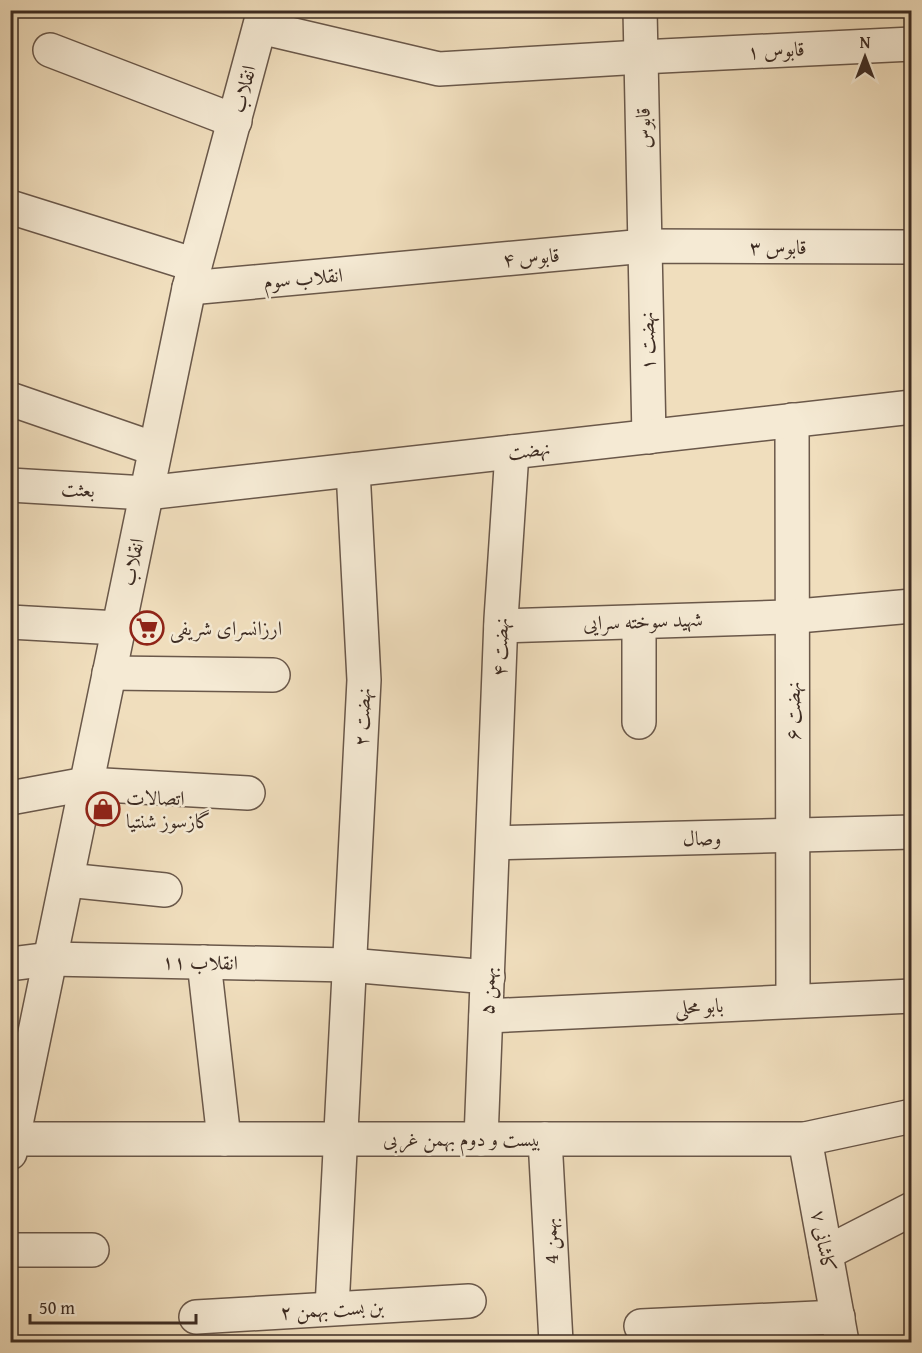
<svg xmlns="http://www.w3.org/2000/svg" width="922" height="1353" viewBox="0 0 922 1353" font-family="'Gentium Book Plus',Amiri,serif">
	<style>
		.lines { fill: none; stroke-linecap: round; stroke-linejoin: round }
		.minor-casing { stroke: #6a584a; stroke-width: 36 }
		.minor { stroke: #f5ead4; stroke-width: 33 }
		.labels { text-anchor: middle; stroke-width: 5; stroke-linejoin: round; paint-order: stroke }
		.street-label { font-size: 20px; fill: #3d2c23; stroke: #f5ead4 }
		.poi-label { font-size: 20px; fill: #3d2c23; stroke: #f5ead4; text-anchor: start }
	</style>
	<rect width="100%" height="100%" fill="#f0debd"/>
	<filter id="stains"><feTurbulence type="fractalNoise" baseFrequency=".00333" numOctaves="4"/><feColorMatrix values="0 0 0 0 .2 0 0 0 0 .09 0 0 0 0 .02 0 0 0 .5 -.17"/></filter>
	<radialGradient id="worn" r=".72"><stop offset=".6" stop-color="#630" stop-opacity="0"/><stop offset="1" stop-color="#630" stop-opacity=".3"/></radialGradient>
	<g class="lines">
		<defs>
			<g id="minor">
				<path d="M640,10L649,437"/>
				<path d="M260,27L439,69L641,57L912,44"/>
				<path d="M50,50L235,121"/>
				<path d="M10,207L195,265"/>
				<path d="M189,288L645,246L912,247"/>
				<path d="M10,399L155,449"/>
				<path d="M792,420L793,1001"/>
				<path d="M10,485L146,493L912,407"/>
				<path d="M10,622L118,628"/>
				<path d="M639,622V722"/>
				<path d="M501,626L786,617L912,606"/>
				<path d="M109,673L273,675"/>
				<path d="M10,798L86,784L248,793"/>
				<path d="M493,843L912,832"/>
				<path d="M67,880L165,890"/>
				<path d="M204,962L224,1139"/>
				<path d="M10,964L50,959L349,965L488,977"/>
				<path d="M486,1016L912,996"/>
				<path d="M10,1139H805L912,1116"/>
				<path d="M481,1139L501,619L512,452"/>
				<path d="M545,1139L556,1342"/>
				<path d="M805,1139L842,1342"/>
				<path d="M10,1153L189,288L264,10"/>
				<path d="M10,1250H92"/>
				<path d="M826,1253L912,1209"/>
				<path d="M332,1308L364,680L353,470"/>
				<path d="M196,1317L469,1301"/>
				<path d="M641,1326L838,1317"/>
			</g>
		</defs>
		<use href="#minor" class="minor-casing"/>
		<use href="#minor" class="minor"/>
	</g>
	<defs>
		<symbol id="supermarket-ring" viewBox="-11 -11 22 22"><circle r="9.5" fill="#f5ead4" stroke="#8f2418" stroke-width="1.5"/><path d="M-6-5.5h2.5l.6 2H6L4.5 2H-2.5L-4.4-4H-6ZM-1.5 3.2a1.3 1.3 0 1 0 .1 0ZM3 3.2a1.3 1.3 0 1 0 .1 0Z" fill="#8f2418"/></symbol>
		<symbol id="shop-ring" viewBox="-11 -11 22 22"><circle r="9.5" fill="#f5ead4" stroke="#8f2418" stroke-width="1.5"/><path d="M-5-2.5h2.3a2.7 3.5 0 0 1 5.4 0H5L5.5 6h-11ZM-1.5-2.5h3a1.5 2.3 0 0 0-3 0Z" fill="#8f2418"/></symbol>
	</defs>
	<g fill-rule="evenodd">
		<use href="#supermarket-ring" x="128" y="609" width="38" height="38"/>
		<use href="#shop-ring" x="84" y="790" width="38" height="38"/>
	</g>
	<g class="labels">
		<g class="street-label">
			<text transform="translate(776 50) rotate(-3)" y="7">۱ قابوس</text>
			<text transform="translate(243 89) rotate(-75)" y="7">انقلاب</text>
			<text transform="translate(643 128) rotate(-91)" y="7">قابوس</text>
			<text x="778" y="254">۳ قابوس</text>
			<text transform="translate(531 257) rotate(-5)" y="7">۴ قابوس</text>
			<text transform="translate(303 278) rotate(-5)" y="7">انقلاب سوم</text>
			<text transform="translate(647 341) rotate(-91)" y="7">۱ نهضت</text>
			<text transform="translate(529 450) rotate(-6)" y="7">نهضت</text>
			<text transform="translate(78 489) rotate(3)" y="7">بعثت</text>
			<text transform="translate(132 562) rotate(-78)" y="7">انقلاب</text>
			<text transform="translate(643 621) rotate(-2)" y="7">شهید سوخته سرایی</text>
			<text transform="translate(500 647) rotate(-88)" y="7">۴ نهضت</text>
			<text transform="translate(793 711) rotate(-90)" y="7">۶ نهضت</text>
			<text transform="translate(362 717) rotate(-87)" y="7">۲ نهضت</text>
			<text transform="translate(702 838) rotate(-1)" y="7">وصال</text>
			<text transform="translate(200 962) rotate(1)" y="7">۱۱ انقلاب</text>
			<text transform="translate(487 991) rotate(-88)" y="7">۵ بهمن</text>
			<text transform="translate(699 1006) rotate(-3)" y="7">بابو محلی</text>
			<text x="462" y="1146">بیست و دوم بهمن غربی</text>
			<text transform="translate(550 1241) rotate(-93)" y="7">بهمن 4</text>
			<text transform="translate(824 1241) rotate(80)" y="7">۷ کاشانی</text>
			<text transform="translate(332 1309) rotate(-3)" y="7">بن بست بهمن ۲</text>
		</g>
		<g class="poi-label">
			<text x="170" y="635">ارزانسرای شریفی</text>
			<text x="126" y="805">اتصالات<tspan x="126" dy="23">گازسوز شنتیا</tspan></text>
		</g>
	</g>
	<rect width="922" height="1353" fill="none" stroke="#f0debd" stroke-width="36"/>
	<rect x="12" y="12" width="898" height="1329" fill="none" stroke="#3d2c23" stroke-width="3"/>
	<rect x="18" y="18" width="886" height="1317" fill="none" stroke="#3d2c23" stroke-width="1.5"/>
	<g transform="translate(865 57)" stroke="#f5ead4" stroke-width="4.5" paint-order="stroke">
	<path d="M0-4.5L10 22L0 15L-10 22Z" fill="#3d2c23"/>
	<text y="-9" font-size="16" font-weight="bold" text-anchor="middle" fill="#3d2c23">N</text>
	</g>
	<path d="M30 1314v9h166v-9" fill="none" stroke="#3d2c23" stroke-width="3"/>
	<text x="39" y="1314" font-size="18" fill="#3d2c23" stroke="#f5ead4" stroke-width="4.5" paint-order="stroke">50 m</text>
	<rect width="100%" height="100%" filter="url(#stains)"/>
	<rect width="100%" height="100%" fill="url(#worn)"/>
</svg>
